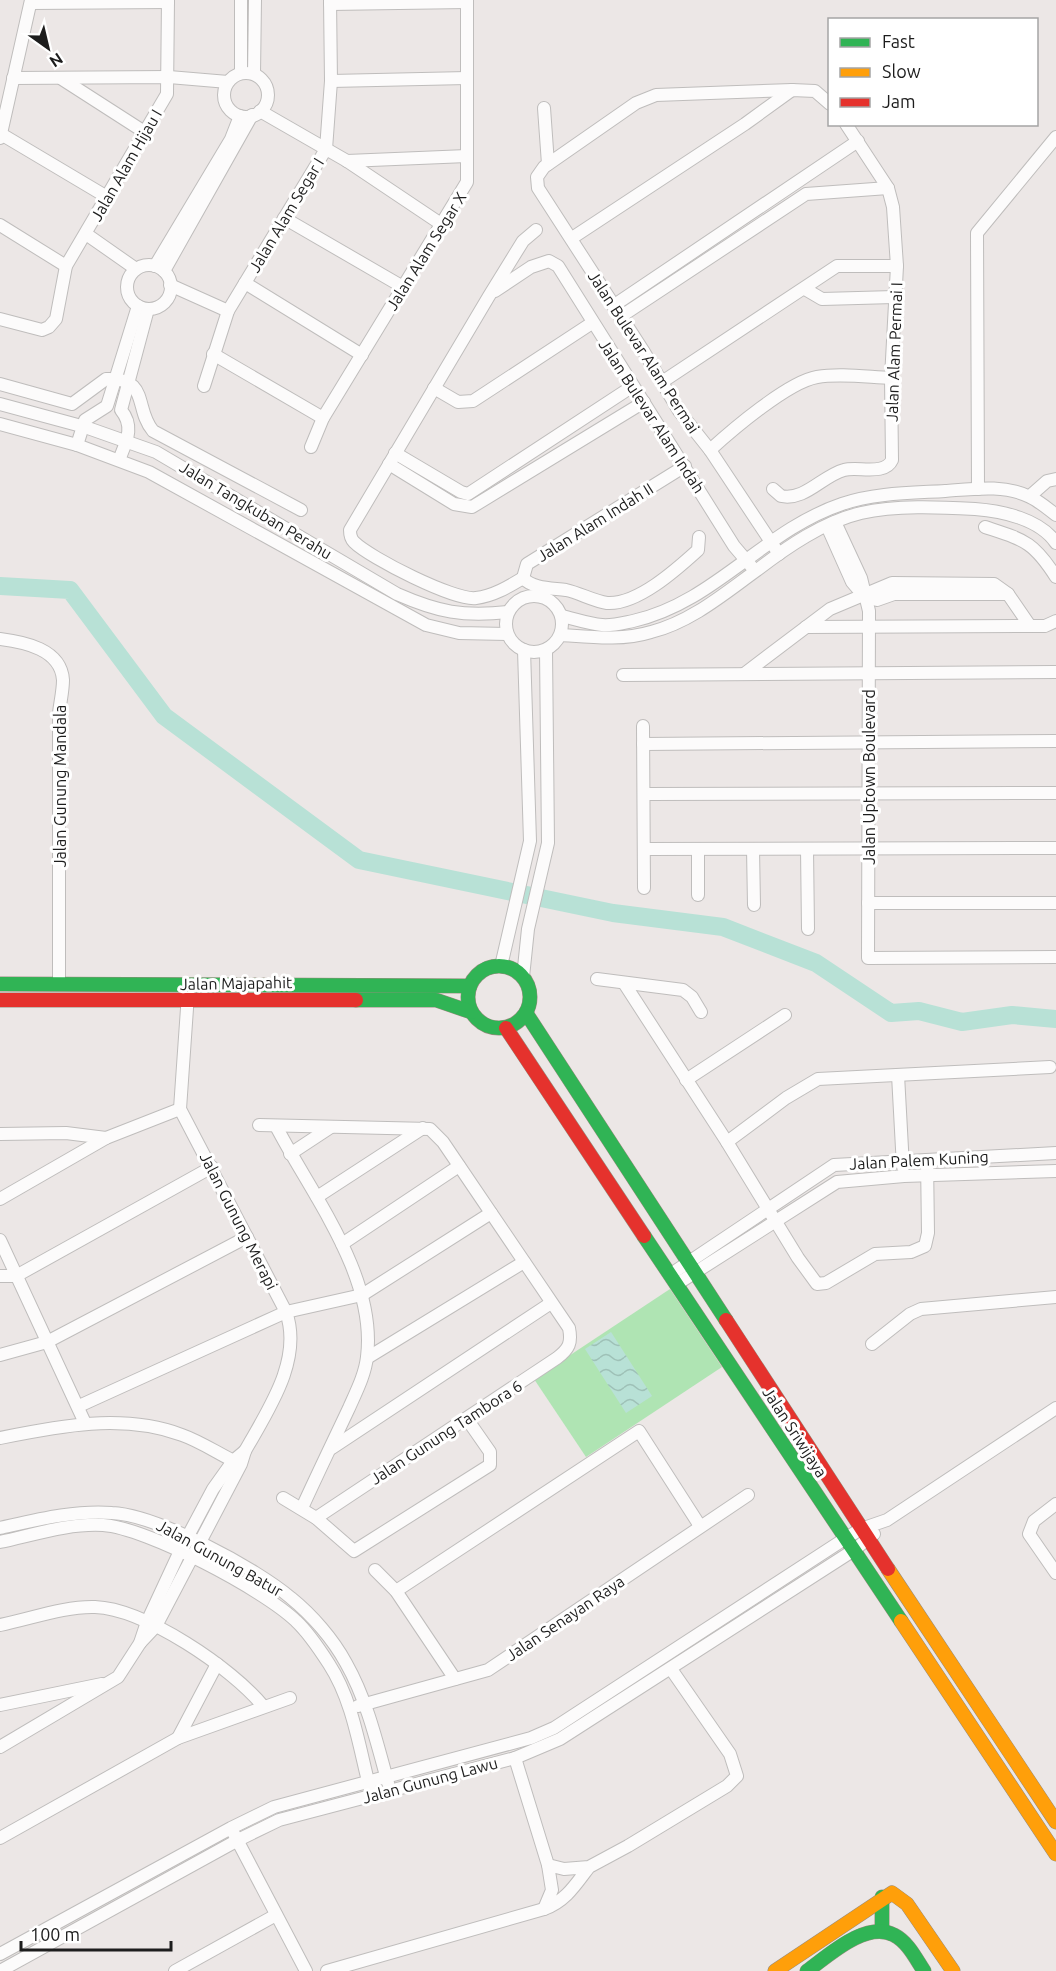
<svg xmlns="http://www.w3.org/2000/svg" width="1056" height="1971" viewBox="0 0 1056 1971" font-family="Ubuntu,sans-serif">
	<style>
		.pitch { fill: #afe4b3 }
		.water { fill: url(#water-waves) }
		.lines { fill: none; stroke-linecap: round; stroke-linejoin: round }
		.river { stroke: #b8e1d6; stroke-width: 18 }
		.street-casing { stroke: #bfbdbc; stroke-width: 14 }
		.fast-casing { stroke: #978c7d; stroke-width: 15 }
		.slow-casing { stroke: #978c7d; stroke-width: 15 }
		.jam-casing { stroke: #978c7d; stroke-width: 15 }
		.street { stroke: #fcfbfb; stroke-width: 12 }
		.fast { stroke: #30b455; stroke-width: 14 }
		.slow { stroke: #ff9f0a; stroke-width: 14 }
		.jam { stroke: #e5322d; stroke-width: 14 }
		.labels { text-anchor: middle; stroke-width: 6; stroke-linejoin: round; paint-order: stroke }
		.street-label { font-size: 16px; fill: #1d1d1d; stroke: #fff }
	</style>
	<defs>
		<pattern id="water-waves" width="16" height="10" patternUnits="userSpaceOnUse" patternTransform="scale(1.5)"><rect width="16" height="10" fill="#b8e1d6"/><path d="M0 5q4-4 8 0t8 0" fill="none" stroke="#9ec1b7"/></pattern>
	</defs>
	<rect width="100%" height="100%" fill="#ece7e6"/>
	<path class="pitch" d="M670,1289L722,1367L586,1457L534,1379Z"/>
	<path class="water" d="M611,1332L652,1396L626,1413L585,1349Z"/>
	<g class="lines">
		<path class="river" d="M0,586L70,590L164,716L359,860L613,913L723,927L816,963L891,1013L919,1011L962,1022L1012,1015L1056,1019"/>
		<defs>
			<g id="street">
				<path d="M241,0V73"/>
				<path d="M31,3L168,2"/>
				<path d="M330,4L467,2"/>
				<circle cx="246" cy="95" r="22"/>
				<path d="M254,74L255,0"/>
				<path d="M13,78L169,77L228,82"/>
				<path d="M62,79L146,133"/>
				<path d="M331,81L467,78"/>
				<path d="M544,108L548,164"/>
				<path d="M260,111L347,161L441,224"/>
				<path d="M1,134L107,197"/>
				<path d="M0,138L31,0"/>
				<path d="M347,161L467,156"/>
				<path d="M284,218L403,287"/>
				<path d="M0,225L66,266"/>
				<path d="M86,234L136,269"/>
				<path d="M572,238L745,124L792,90"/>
				<circle cx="149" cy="287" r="22"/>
				<path d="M155,266L231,139L240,116"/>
				<path d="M164,271L252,115"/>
				<path d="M245,283L362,355"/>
				<path d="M170,285L228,311"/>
				<path d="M805,289L822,299L894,297"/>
				<path d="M495,291L531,267L549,261L558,266L734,546L751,566"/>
				<path d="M613,306L858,141"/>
				<path d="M620,317L806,194L888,188"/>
				<path d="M0,319L42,330L49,327L56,319L66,266L167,94L168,0"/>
				<path d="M213,354L323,418"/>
				<path d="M662,382L837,266H897"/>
				<path d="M0,384L72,404L106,379C150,377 134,409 153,431L301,510"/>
				<path d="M204,386L228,311L326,149L331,81L330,0"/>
				<path d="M434,388L458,402L473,401L592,323"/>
				<path d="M0,404L85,427L156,452L397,594C438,612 463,617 508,612"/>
				<path d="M0,424L77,445L149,472L426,625L459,633L507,634"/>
				<path d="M77,445L85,420L107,406L138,306"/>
				<path d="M311,447L323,418L467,182V0"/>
				<path d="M710,450C732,430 788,382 817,377C840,373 867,377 891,378"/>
				<path d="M395,453L461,492L468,494L633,386"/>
				<path d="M119,460C126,442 135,427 121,410L148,309"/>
				<path d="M389,464L454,504L472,507L644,402"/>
				<path d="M773,489L781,496C805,501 822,476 844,470C857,466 885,476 892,460L891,378L897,266L893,207L888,188L846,124"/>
				<path d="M978,489L977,233L1056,137"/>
				<path d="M1030,496L1047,481L1056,479"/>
				<path d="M835,522L861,578L869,611L868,958L1056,957"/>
				<path d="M827,526L852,582L864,596"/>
				<path d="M985,527C1024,540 1033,541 1056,577"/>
				<path d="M779,554L710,450L679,411L644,352L538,188L537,177L544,167L636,103L656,95L792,90L815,91L830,104"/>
				<path d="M523,578C508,587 493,596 476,598C455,601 370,558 354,542C351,539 350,535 350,530L489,296L523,241L536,230"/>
				<path d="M523,578C533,589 552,588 566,590C580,593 593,601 607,603C637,605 676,570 698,550L699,537"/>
				<path d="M523,578L527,564L685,466"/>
				<circle cx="534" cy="624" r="28"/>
				<path d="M864,597L877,600L894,594H1008"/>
				<path d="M562,616C575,619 589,624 602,625C612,626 623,623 633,621C714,603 764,530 842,504C874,493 911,493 945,491C972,489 1005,484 1030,497C1039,501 1048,509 1056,515"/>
				<path d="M806,627L1045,626L1056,621"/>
				<path d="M561,635C591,637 622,641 651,632C691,622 725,593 757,570C787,547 823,522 861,513C896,505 939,507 975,509C1002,511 1040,519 1056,543"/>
				<path d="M0,639C24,642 61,649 63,680C63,691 60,703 59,713V984"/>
				<path d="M744,674L830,609L892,583L994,584L1008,594L1030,626"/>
				<path d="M623,675L1056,672"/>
				<path d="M643,726L644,888"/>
				<path d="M643,744L1056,741"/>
				<path d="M644,794L1056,793"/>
				<path d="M644,849L1056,848"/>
				<path d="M753,849L754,905"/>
				<path d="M807,849L808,929"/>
				<path d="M698,895V849"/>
				<path d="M868,903H1056"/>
				<path d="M501,966L530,841L524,650"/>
				<path d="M523,977L528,929L548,843L546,650"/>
				<path d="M597,979L683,990L692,997L701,1012"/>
				<path d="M624,983L727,1142L798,1258L817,1284L826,1283L875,1254L911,1252L925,1246L928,1233L927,1160"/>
				<path d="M898,1075L903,1167"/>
				<path d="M686,1080L785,1015"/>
				<path d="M259,1125L430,1129L443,1142L569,1328C572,1343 569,1349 557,1358L316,1518"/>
				<path d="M276,1126C311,1194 377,1276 367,1357C365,1375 356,1392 349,1408C333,1442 317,1475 302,1508"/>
				<path d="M0,1134L66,1133L106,1138"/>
				<path d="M727,1142L786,1098L818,1079L1050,1067"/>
				<path d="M290,1154L331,1127"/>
				<path d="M317,1197L423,1128"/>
				<path d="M0,1199L106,1138L180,1109"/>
				<path d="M0,1240L85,1423"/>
				<path d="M342,1244L459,1166"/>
				<path d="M671,1274L834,1165L1056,1153"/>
				<path d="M0,1276H16L212,1167"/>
				<path d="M677,1284L837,1182L904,1176L1056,1171"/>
				<path d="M872,1344L910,1314L921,1309L1056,1297"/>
				<path d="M0,1355L47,1342L247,1237"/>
				<path d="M367,1358L524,1262"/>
				<path d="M79,1406L286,1312L362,1295L491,1213"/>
				<path d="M0,1438C59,1426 123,1413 182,1435C202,1442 220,1455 240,1464"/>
				<path d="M332,1448L551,1303"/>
				<path d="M283,1498L316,1518L354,1551L490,1465V1452L467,1419"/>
				<path d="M1056,1504L1034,1521L1029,1534L1056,1573"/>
				<path d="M0,1528C36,1520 75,1510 112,1513C157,1515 256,1568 291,1598C312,1615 333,1639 346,1663C367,1700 377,1743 388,1783"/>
				<path d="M0,1542C33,1535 69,1523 103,1525C147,1528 264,1590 296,1621C309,1633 320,1650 329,1664C353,1701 359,1747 370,1789"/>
				<path d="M375,1570L396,1591L455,1679"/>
				<path d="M396,1591L639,1431L700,1526"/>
				<path d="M0,1625C30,1619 65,1606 95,1607C145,1609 232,1668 263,1706"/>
				<path d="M140,1643L156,1626L241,1464L245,1451C268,1410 303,1360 286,1312L180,1109L188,994"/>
				<path d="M0,1705L102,1684"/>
				<path d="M358,1706L488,1670L748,1495"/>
				<path d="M178,1738L217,1664"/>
				<path d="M0,1747L118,1677L140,1643L147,1622L180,1551L213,1489L233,1461L245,1451"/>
				<path d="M515,1758L548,1865"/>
				<path d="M234,1834L306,1971"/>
				<path d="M0,1838L178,1738L290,1698"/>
				<path d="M589,1867C576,1884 566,1901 544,1909L552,1890L548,1865L564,1869L589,1867L628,1846L727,1786L737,1776L730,1754L671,1669"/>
				<path d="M0,1954L231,1828L274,1807L531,1738L554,1728L846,1538L861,1529L887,1520L1056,1408"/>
				<path d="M0,1971L238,1840L279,1820L515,1758L560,1739L854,1550L874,1534"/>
				<path d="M175,1971L276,1915"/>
				<path d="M327,1971L544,1909"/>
			</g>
			<g id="fast">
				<circle cx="499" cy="997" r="31"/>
				<path d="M0,984L470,986"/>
				<path d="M356,1000H436L471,1012"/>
				<path d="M526,1013L726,1320"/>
				<path d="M644,1236L901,1621"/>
				<path d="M882,1897V1931"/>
				<path d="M807,1971C828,1956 866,1920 894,1935C908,1942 916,1959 924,1971"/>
			</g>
			<g id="slow">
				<path d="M888,1569L1056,1822"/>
				<path d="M901,1621L1056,1854"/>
				<path d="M775,1971L892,1893L907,1904L953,1971"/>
			</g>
			<g id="jam">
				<path d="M0,1000H356"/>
				<path d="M506,1028L644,1236"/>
				<path d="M726,1320L888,1569"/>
			</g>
		</defs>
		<use href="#street" class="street-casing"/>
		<use href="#fast" class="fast-casing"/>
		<use href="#slow" class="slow-casing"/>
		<use href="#jam" class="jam-casing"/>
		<use href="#street" class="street"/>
		<use href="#fast" class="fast"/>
		<use href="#slow" class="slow"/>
		<use href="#jam" class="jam"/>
	</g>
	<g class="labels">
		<g class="street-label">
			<text transform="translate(126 165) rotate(-60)" y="6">Jalan Alam Hijau I</text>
			<text transform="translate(286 215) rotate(-59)" y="6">Jalan Alam Segar I</text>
			<text transform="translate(426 251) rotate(-58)" y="6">Jalan Alam Segar X</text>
			<text transform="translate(644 352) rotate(57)" y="6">Jalan Bulevar Alam Permai</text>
			<text transform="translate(894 352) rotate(-88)" y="6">Jalan Alam Permai I</text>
			<text transform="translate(652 416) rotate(57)" y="6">Jalan Bulevar Alam Indah</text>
			<text transform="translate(256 510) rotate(31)" y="6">Jalan Tangkuban Perahu</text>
			<text transform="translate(595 522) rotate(-32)" y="6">Jalan Alam Indah II</text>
			<text transform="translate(869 777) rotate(-90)" y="6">Jalan Uptown Boulevard</text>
			<text transform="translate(60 786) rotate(-90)" y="6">Jalan Gunung Mandala</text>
			<text transform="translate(236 983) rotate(-1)" y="6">Jalan Majapahit</text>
			<text transform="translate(919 1160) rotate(-3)" y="6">Jalan Palem Kuning</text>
			<text transform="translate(239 1221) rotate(63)" y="6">Jalan Gunung Merapi</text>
			<text transform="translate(446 1432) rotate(-33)" y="6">Jalan Gunung Tambora 6</text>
			<text transform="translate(795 1432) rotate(57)" y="6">Jalan Sriwijaya</text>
			<text transform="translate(220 1558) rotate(29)" y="6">Jalan Gunung Batur</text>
			<text transform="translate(565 1618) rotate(-34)" y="6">Jalan Senayan Raya</text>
			<text transform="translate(430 1780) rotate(-15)" y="6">Jalan Gunung Lawu</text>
		</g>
	</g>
	<rect x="828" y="18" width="210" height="108" fill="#ffffff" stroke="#a5a5a5" stroke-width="1.5"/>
	<rect x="840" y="38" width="30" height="9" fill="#30b455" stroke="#a5a5a5" stroke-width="1.5"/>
	<text x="882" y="48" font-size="18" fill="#1d1d1d">Fast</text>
	<rect x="840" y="68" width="30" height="9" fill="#ff9f0a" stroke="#a5a5a5" stroke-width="1.5"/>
	<text x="882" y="78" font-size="18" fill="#1d1d1d">Slow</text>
	<rect x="840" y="98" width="30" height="9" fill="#e5322d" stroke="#a5a5a5" stroke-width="1.5"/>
	<text x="882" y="108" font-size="18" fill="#1d1d1d">Jam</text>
	<g transform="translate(48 48) rotate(146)" stroke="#ffffff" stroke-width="4.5" paint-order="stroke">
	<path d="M0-4.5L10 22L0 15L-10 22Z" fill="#1d1d1d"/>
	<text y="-9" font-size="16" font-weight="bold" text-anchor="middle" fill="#1d1d1d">N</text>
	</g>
	<path d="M21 1941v9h150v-9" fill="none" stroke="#1d1d1d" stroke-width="3"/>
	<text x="30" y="1941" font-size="18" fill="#1d1d1d" stroke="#ffffff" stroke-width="4.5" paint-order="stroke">100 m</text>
</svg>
